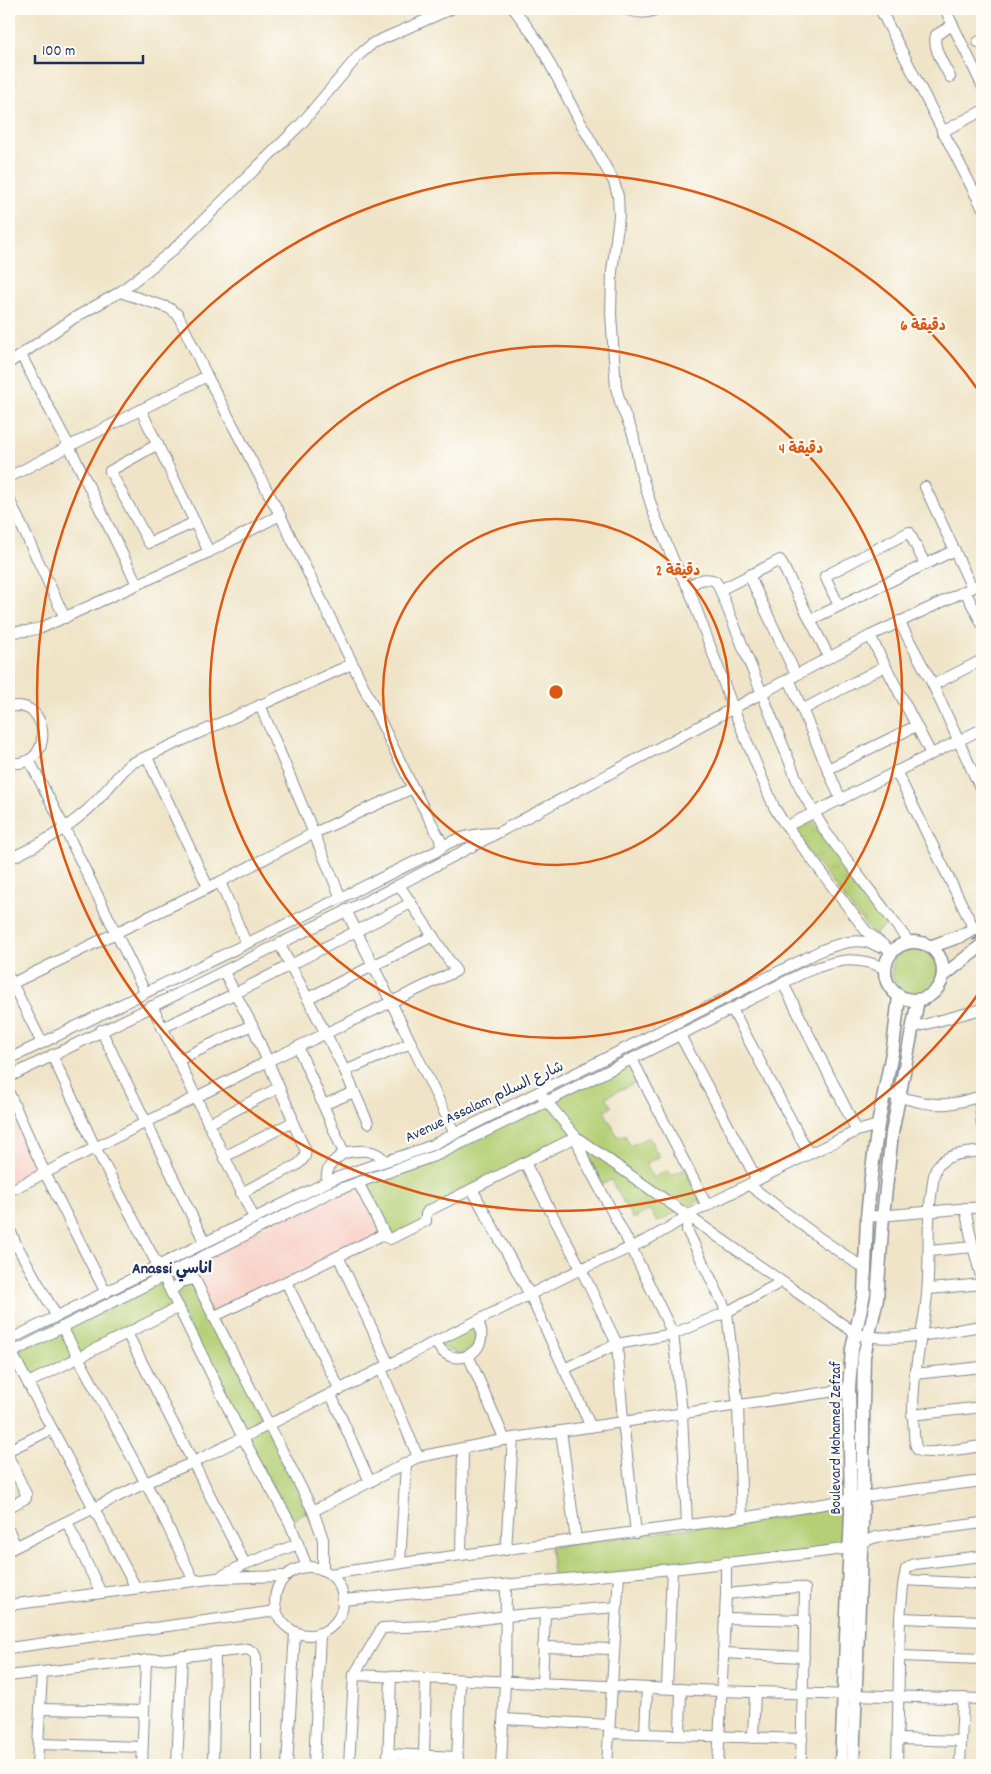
<svg xmlns="http://www.w3.org/2000/svg" width="991" height="1774" viewBox="0 0 991 1774" font-family="Dekko,'Playpen Sans Arabic',sans-serif">
	<style>
		.built { fill: #f7d1c7 }
		.green { fill: #b4cf74; stroke: #687f69 }
		.park { fill: url(#park-tufts); stroke: #687f69 }
		.lines { fill: none; stroke-linecap: round; stroke-linejoin: round }
		.minor-casing { stroke: #858a92; stroke-width: 12 }
		.major-casing { stroke: #858a92; stroke-width: 15 }
		.minor { stroke: #fff; stroke-width: 10 }
		.major { stroke: #fff; stroke-width: 12 }
		.tram { stroke: #1b2f5e; stroke-width: 1 }
		.ring { fill: none; stroke: #de5710; stroke-width: 2.5 }
		.labels { text-anchor: middle; stroke-width: 4.5; stroke-linejoin: round; paint-order: stroke }
		.street-label { font-size: 15px; fill: #1b2f5e; stroke: #fdfcf7 }
		.neighbourhood-label { font-size: 16px; font-weight: bold; fill: #1b2f5e; stroke: #fdfcf7 }
		.centre { fill: #de5710; stroke: #fdfcf7; stroke-width: 2.5 }
		.ring-label { font-size: 15px; text-anchor: middle; font-weight: bold; fill: #de5710; stroke: #fdfcf7; stroke-width: 4.5; stroke-linejoin: round; paint-order: stroke }
	</style>
	<defs>
		<pattern id="park-tufts" width="24" height="20" patternUnits="userSpaceOnUse" patternTransform="scale(1.25)"><rect width="24" height="20" fill="#b4cf74"/><path d="M3 7l-1-3M5 7V3M7 7l1-3M15 17l-1-3M17 17v-4M19 17l1-3" fill="none" stroke="#9ab267"/></pattern>
	</defs>
	<rect width="100%" height="100%" fill="#fdfcf7"/>
	<filter id="ink" filterUnits="userSpaceOnUse"><feTurbulence type="fractalNoise" baseFrequency=".02" numOctaves="2"/><feDisplacementMap in="SourceGraphic" scale="10" xChannelSelector="R" yChannelSelector="G"/><feConvolveMatrix kernelMatrix="1 2 1 2 8 2 1 2 1" color-interpolation-filters="sRGB"/></filter>
	<filter id="wash" filterUnits="userSpaceOnUse"><feTurbulence type="fractalNoise" baseFrequency=".0096" numOctaves="4" result="noise"/><feDisplacementMap in="SourceGraphic" scale="20" xChannelSelector="R" yChannelSelector="G"/><feGaussianBlur stdDeviation="1.12" result="paint"/><feColorMatrix in="noise" values="0 0 0 0 0 0 0 0 0 0 0 0 0 0 0 0 0 1.4 0 .05"/><feComposite in="paint" operator="in"/></filter>
	<g filter="url(#wash)">
		<rect width="100%" height="100%" fill="#efe4c7"/>
		<g class="built">
			<path d="M9,1100L43,1173L9,1190Z"/>
			<path d="M358,1182L384,1234L213,1317L187,1264Z"/>
		</g>
		<g class="green">
			<circle cx="916" cy="971" r="24"/>
			<path d="M632,1059L638,1081L606,1097L612,1107L604,1111L618,1137L625,1135L630,1146L649,1137L659,1157L646,1163L653,1178L667,1171L671,1176L685,1169L707,1212L700,1200L657,1222L650,1210L633,1219L611,1180L602,1184L576,1138L425,1214L427,1219L387,1239L358,1182L410,1165Z"/>
			<path d="M187,1264L311,1510L290,1522L179,1307L28,1383L12,1353Z"/>
			<path d="M478,1326L475,1346L459,1355L440,1345Z"/>
			<path d="M849,1506L848,1549L554,1583L550,1547Z"/>
		</g>
		<path class="park" d="M810,818L890,922L873,935L792,831Z"/>
	</g>
	<g filter="url(#ink)">
		<g class="lines">
			<defs>
				<g id="minor">
					<path d="M514,9L539,43L578,118L614,182L618,196L619,216L612,272L611,314L616,388L622,408L633,434L641,473L654,514L675,564L689,589L733,708L774,807L782,820L866,931L892,952"/>
					<path d="M624,9C636,12 644,15 657,9"/>
					<path d="M880,9L982,207"/>
					<path d="M945,9L982,85"/>
					<path d="M978,42L982,40"/>
					<path d="M950,77C944,65 932,48 936,35L953,25"/>
					<path d="M942,132L982,111"/>
					<path d="M120,292L169,308L178,315L207,376L280,515L413,788L440,839L441,846"/>
					<path d="M21,355L69,446L137,584"/>
					<path d="M9,363L74,318L120,292L173,250L301,124L359,55L373,43L451,9"/>
					<path d="M141,410L209,552"/>
					<path d="M158,444L110,471L149,543L195,522"/>
					<path d="M9,477L207,376"/>
					<path d="M925,487L972,588"/>
					<path d="M9,499L65,618"/>
					<path d="M749,575L796,675"/>
					<path d="M689,589C694,580 705,577 715,581L718,585L801,790L825,831L909,942"/>
					<path d="M720,590L780,560L829,657"/>
					<path d="M965,591L982,624"/>
					<path d="M839,606L825,576L909,532L925,564"/>
					<path d="M810,620L955,550"/>
					<path d="M899,621L933,685L982,792"/>
					<path d="M9,632L27,631L41,628L209,552L280,515"/>
					<path d="M870,636L931,754"/>
					<path d="M789,679L841,800"/>
					<path d="M933,685L982,660"/>
					<path d="M260,705L341,898"/>
					<path d="M9,707C53,697 54,772 9,762"/>
					<path d="M802,710L885,666"/>
					<path d="M147,757L208,887"/>
					<path d="M29,760L64,827L145,992"/>
					<path d="M828,769L916,726"/>
					<path d="M896,771L974,929"/>
					<path d="M787,826L982,729"/>
					<path d="M9,859C35,847 63,831 85,812C102,798 114,779 130,764L352,664"/>
					<path d="M220,882L246,943"/>
					<path d="M346,910L411,1043"/>
					<path d="M280,945L345,1071L368,1123"/>
					<path d="M9,977L42,1043"/>
					<path d="M783,983L857,1131"/>
					<path d="M9,985L220,882L314,833L413,788"/>
					<path d="M308,998L433,936"/>
					<path d="M152,1006L254,1218"/>
					<path d="M732,1009L809,1154"/>
					<path d="M162,1028L234,994L411,903"/>
					<path d="M912,1028L982,1009"/>
					<path d="M101,1030L205,1243"/>
					<path d="M680,1035L757,1180"/>
					<path d="M298,1047L344,1153C333,1161 325,1167 327,1182"/>
					<path d="M52,1055L95,1147L158,1266"/>
					<path d="M9,1059L437,851C451,838 474,834 493,833"/>
					<path d="M632,1059L707,1206"/>
					<path d="M178,1060L252,1025"/>
					<path d="M345,1071L411,1043L455,1134"/>
					<path d="M9,1077L399,885L870,636L982,583"/>
					<path d="M9,1093L45,1173L106,1293"/>
					<path d="M885,1093C905,1098 927,1106 947,1104C959,1103 971,1099 982,1096"/>
					<path d="M543,1097L576,1137L855,1333C889,1345 946,1331 982,1326"/>
					<path d="M979,1097L982,1126"/>
					<path d="M323,1105L354,1092"/>
					<path d="M208,1124L278,1088"/>
					<path d="M982,1151C968,1153 946,1153 937,1167C933,1174 933,1182 932,1189C925,1230 932,1270 925,1311C919,1351 910,1390 914,1432C914,1437 915,1447 918,1450C925,1456 972,1447 982,1446"/>
					<path d="M344,1153C359,1150 375,1148 385,1161"/>
					<path d="M224,1157L289,1124L292,1121V1117L252,1025L224,972"/>
					<path d="M525,1163L581,1269L617,1344L623,1421L636,1533"/>
					<path d="M358,1182L386,1237L390,1239L426,1221V1214L428,1211L576,1137L584,1159L631,1247L673,1334L682,1413L687,1525"/>
					<path d="M749,1185L821,1239L865,1269"/>
					<path d="M472,1189L530,1295L591,1427"/>
					<path d="M9,1191L266,1062L456,971L399,885"/>
					<path d="M241,1193L297,1165C303,1160 307,1156 305,1149L292,1121"/>
					<path d="M965,1208L973,1247L982,1280"/>
					<path d="M688,1215L687,1230L727,1312L738,1406L742,1518"/>
					<path d="M867,1217L982,1207"/>
					<path d="M9,1228L16,1244L9,1248"/>
					<path d="M16,1244L57,1317"/>
					<path d="M929,1251L973,1247"/>
					<path d="M338,1256L389,1365"/>
					<path d="M187,1264L313,1511L323,1539V1570"/>
					<path d="M163,1276L243,1438L290,1523L307,1567"/>
					<path d="M286,1282L340,1390"/>
					<path d="M929,1289L982,1284"/>
					<path d="M171,1291L181,1282L194,1279"/>
					<path d="M213,1317L384,1234"/>
					<path d="M62,1327L159,1508L194,1581"/>
					<path d="M127,1333L245,1564"/>
					<path d="M9,1340L327,1182C361,1167 398,1159 432,1145L822,950C841,943 860,936 879,947"/>
					<path d="M436,1342C450,1373 494,1353 478,1322"/>
					<path d="M12,1353L136,1588"/>
					<path d="M9,1354L331,1192L437,1155L546,1102L805,972C835,960 854,955 884,968"/>
					<path d="M468,1355L505,1440"/>
					<path d="M381,1369L418,1457"/>
					<path d="M564,1369L617,1344L673,1334L727,1312L781,1282"/>
					<path d="M914,1374L982,1367"/>
					<path d="M28,1383L179,1307"/>
					<path d="M331,1395L370,1482"/>
					<path d="M912,1415L982,1407"/>
					<path d="M561,1431L576,1540"/>
					<path d="M9,1450L52,1429"/>
					<path d="M9,1458L26,1494V1498L9,1507"/>
					<path d="M313,1511L418,1457L513,1438L849,1389"/>
					<path d="M67,1522L101,1593"/>
					<path d="M9,1531L16,1546"/>
					<path d="M9,1550L145,1483L194,1462L581,1269C618,1253 655,1239 688,1215L809,1154L857,1131L878,1125"/>
					<path d="M506,1550L513,1438"/>
					<path d="M461,1555L463,1448"/>
					<path d="M400,1563L406,1464"/>
					<circle cx="309" cy="1601" r="34"/>
					<path d="M330,1574L416,1561L742,1518L887,1493L982,1481"/>
					<path d="M220,1577L245,1564L298,1544"/>
					<path d="M904,1580L982,1584"/>
					<path d="M726,1594L797,1587L805,1589L801,1765"/>
					<path d="M343,1600L672,1569L805,1554L843,1549L876,1537L982,1523"/>
					<path d="M9,1605L217,1578L286,1576"/>
					<path d="M725,1618L805,1620"/>
					<path d="M900,1618L982,1621"/>
					<path d="M543,1647L614,1649"/>
					<path d="M9,1648L276,1611"/>
					<path d="M723,1653L804,1657"/>
					<path d="M900,1656L982,1659"/>
					<path d="M354,1675L720,1691L982,1699"/>
					<path d="M9,1677L16,1675L248,1649L254,1653L256,1657V1765"/>
					<path d="M542,1683L545,1614"/>
					<path d="M667,1688L672,1569"/>
					<path d="M40,1709L144,1711"/>
					<path d="M504,1719L609,1725"/>
					<path d="M609,1733L802,1739"/>
					<path d="M645,1734L647,1688"/>
					<path d="M680,1735L681,1689"/>
					<path d="M753,1738L755,1692"/>
					<path d="M898,1739L961,1741"/>
					<path d="M39,1744L142,1747"/>
					<path d="M388,1754L458,1757"/>
					<path d="M424,1755L426,1678"/>
					<path d="M37,1765L42,1672"/>
					<path d="M142,1765L146,1660"/>
					<path d="M177,1765L182,1656"/>
					<path d="M213,1765L215,1652"/>
					<path d="M287,1765L295,1632"/>
					<path d="M314,1765L320,1633"/>
					<path d="M349,1765L354,1675L382,1628L428,1626L506,1616L617,1607"/>
					<path d="M388,1765L391,1676"/>
					<path d="M457,1765L460,1680"/>
					<path d="M501,1765L505,1682L506,1586"/>
					<path d="M607,1765L619,1574"/>
					<path d="M718,1765L726,1594V1562"/>
					<path d="M897,1765L900,1618L903,1586L906,1569L914,1564L982,1556"/>
					<path d="M960,1765L963,1698"/>
				</g>
				<g id="major">
					<circle cx="914" cy="971" r="29"/>
					<path d="M930,947L963,935L982,925"/>
					<path d="M943,976L982,945"/>
					<path d="M841,1765L851,1512L849,1389L852,1349L864,1294L867,1217L871,1177L878,1125L893,1048L899,996"/>
					<path d="M853,1765L863,1497V1403L864,1356L877,1299L883,1216L892,1133L918,1000"/>
				</g>
			</defs>
			<use href="#minor" class="minor-casing"/>
			<use href="#major" class="major-casing"/>
			<use href="#minor" class="minor"/>
			<use href="#major" class="major"/>
			<path class="tram" d="M973,940L982,935"/>
		</g>
	</g>
	<g class="ring">
		<circle cx="556" cy="692" r="173"/>
		<circle cx="556" cy="692" r="346"/>
		<path d="M981 990A519 519 0 1 1 981 394"/>
	</g>
	<g class="labels">
		<g class="street-label">
			<text transform="translate(484 1101) rotate(-25)" y="5">Avenue Assalam شارع السلام</text>
			<text transform="translate(835 1438) rotate(-90)" y="5">Boulevard Mohamed Zefzaf</text>
		</g>
		<g class="neighbourhood-label">
			<text x="172" y="1273">Anassi اناسي</text>
		</g>
	</g>
	<circle cx="556" cy="692" r="8" class="centre"/>
	<g class="ring-label">
		<text x="923" y="330">6 دقيقة</text>
		<text x="801" y="453">4 دقيقة</text>
		<text x="678" y="575">2 دقيقة</text>
	</g>
	<rect width="991" height="1774" fill="none" stroke="#fdfcf7" stroke-width="30"/>
	<path d="M35 55v8h108v-8" fill="none" stroke="#1b2f5e" stroke-width="2.5"/>
	<text x="42" y="55" font-size="15" fill="#1b2f5e" stroke="#fdfcf7" stroke-width="4" paint-order="stroke">100 m</text>
</svg>
